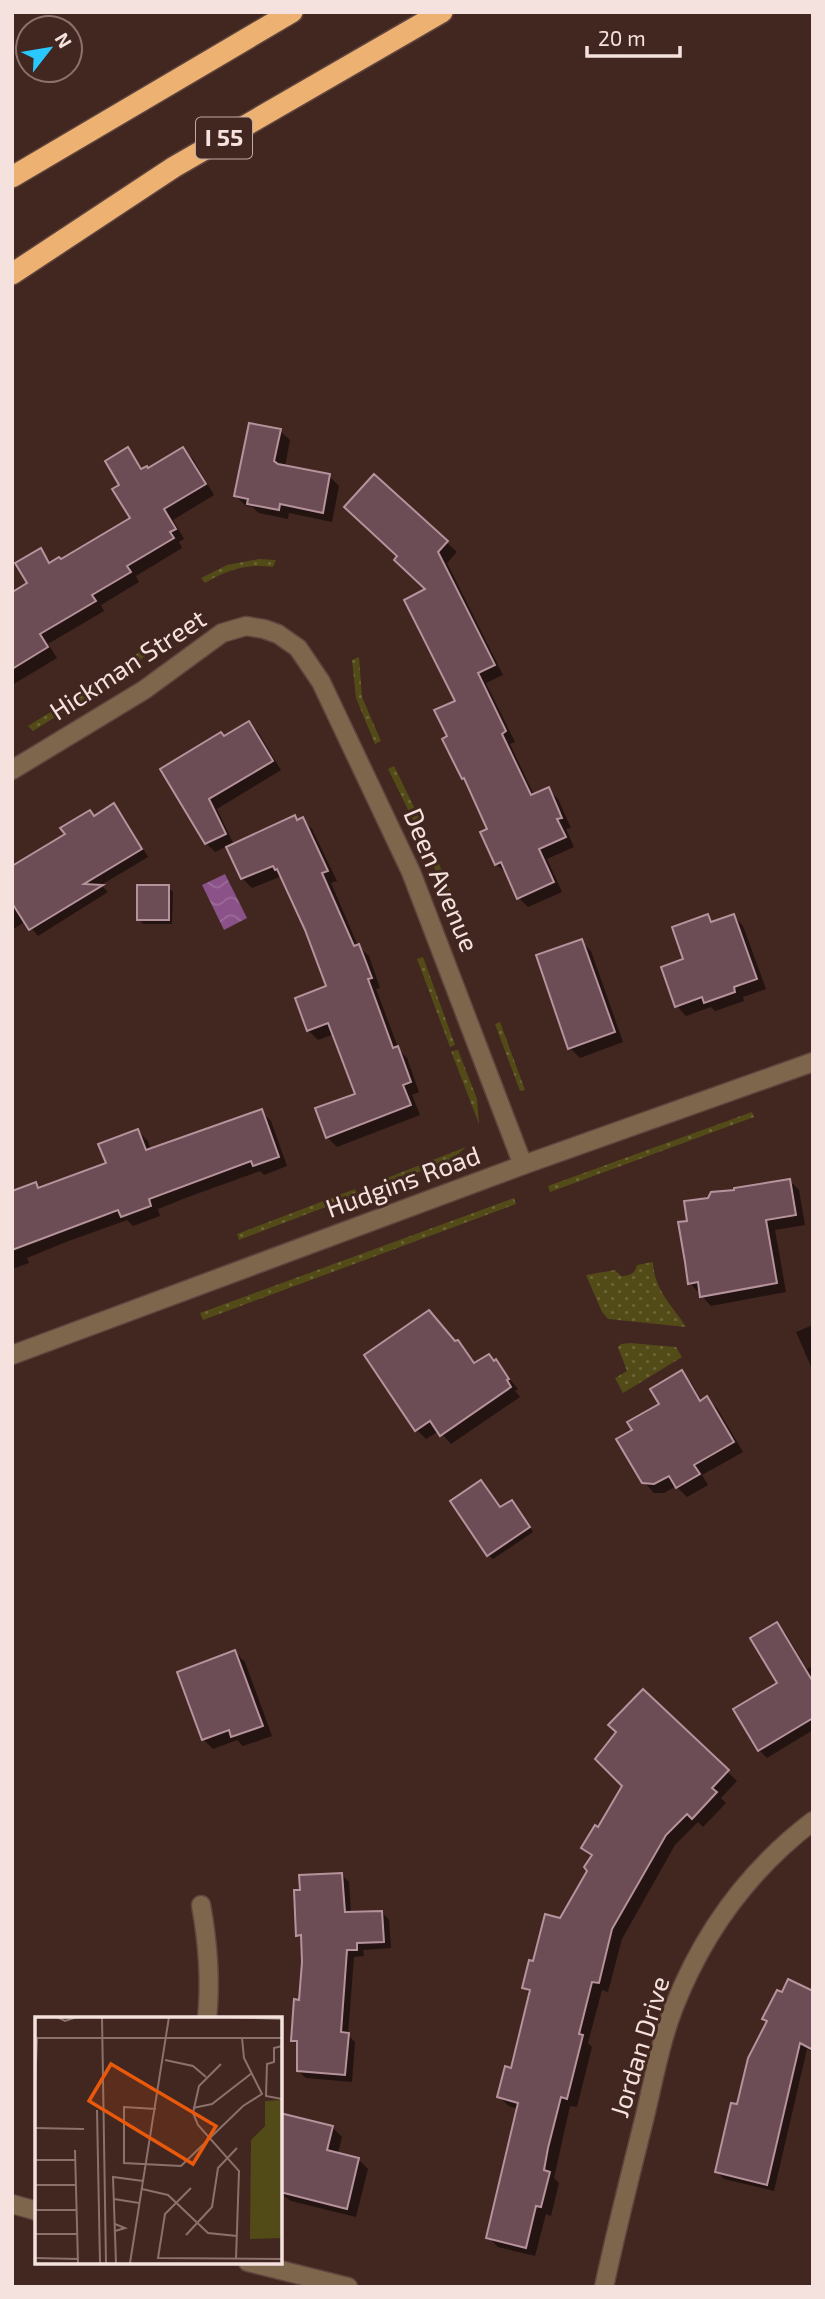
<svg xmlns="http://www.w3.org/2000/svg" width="825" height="2299" viewBox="0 0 825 2299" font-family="'Exo 2',sans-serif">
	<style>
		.grass { fill: url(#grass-dots) }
		.water { fill: url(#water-waves) }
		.shadow { fill: #0007 }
		.building { fill: #6c4c55; stroke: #b6939c; stroke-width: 2 }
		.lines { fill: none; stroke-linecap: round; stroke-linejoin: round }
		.minor-casing { stroke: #5f443e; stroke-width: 21 }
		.motorway-casing { stroke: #5f443e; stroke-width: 24 }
		.minor { stroke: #7e664d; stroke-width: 18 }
		.motorway { stroke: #edb172; stroke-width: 21 }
		.labels { text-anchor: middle; stroke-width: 6; stroke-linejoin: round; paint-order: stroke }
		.shield { fill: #422620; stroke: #bfaaa5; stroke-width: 2 }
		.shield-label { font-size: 24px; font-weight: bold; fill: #f5e2de }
		.street-label { font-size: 26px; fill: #f5e2de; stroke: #422620 }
		.inset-road { fill: none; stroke: #8a716c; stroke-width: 2 }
		.view { fill: #e8590c; fill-opacity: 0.15; stroke: #e8590c; stroke-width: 3.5 }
		.inset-edge { fill: none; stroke: #f5e2de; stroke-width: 3.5 }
	</style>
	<defs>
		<pattern id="grass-dots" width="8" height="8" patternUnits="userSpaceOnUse" patternTransform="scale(1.75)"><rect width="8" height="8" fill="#534b17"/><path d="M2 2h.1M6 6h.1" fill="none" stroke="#6c6538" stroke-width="1.8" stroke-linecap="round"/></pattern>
		<pattern id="water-waves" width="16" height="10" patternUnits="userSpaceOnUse" patternTransform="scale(1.75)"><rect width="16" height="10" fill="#8a5289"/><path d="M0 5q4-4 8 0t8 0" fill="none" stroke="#9b6b99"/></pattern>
	</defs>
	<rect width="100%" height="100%" fill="#422620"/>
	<g class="grass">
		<path d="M259,559L276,560L273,567C248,563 226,570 205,583L201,578L227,565Z"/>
		<path d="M143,649L147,654L124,674L33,731L28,726L112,674Z"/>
		<path d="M359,657L362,697L381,741L375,744L356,698L352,660Z"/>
		<path d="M394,766L417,813L452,894L446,896L423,840L388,769Z"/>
		<path d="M423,957L455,1045L450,1047L417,959Z"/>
		<path d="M500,1022L525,1090L520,1091L495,1024Z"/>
		<path d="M458,1050L477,1099L479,1124L451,1051Z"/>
		<path d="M752,1112L754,1117L550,1192L548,1186Z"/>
		<path d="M466,1147L451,1160L383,1185L382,1180Z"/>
		<path d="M355,1189L357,1195L239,1240L237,1234Z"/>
		<path d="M514,1198L516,1204L203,1320L200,1313Z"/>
		<path d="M653,1262C654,1290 672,1305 686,1327L608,1319L602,1312L586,1275L615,1270L621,1276C629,1276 635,1274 637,1265Z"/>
		<path d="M630,1343L676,1347L682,1357L623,1393L615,1378L627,1371L618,1347L621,1344Z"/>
	</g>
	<path class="water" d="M225,874L247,918L224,930L202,885Z"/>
	<g class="shadow">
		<path d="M280,431L290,440L285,467L329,476L339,486L332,522L289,513L288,519L259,513L252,507L246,506L236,496Z"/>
		<path d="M128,449L144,470H148L183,449L193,459L214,495L173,520L184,539L179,542L182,548L136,576L139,582L101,605L104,611L48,644L57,658L12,685V594L29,584L40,550L52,563L61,561L132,518L122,485Z"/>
		<path d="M374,476L457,552L447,563L503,675L486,683L515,742L510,744L534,795L548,789L558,799L571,828L566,829L574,847L547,859L562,892L528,907L519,898L506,873L496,864L489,830L468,783L463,778L449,737L457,701L427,590L399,556Z"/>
		<path d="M249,723L258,732L281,770L217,809L234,845L295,817L299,821L302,819L312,829L337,881L331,883L358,946L369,956L380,988L376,989L399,1050L407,1058L419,1092L412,1095L420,1115L337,1147L327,1137L357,1095L334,1034L318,1040L308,1030L328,987L307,929L282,876L252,888L242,878L227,846L215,852L206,843L162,770Z"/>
		<path d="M114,805L121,812L148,857L101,885L108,892L38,936L26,921L12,930V867Z"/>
		<path d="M168,887L173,892L172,924H143L139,919Z"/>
		<path d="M708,916L714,923L734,916L743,926L766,989L743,997L744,1001L715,1011L711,1007L686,1016L677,1006L685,960Z"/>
		<path d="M581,941L591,951L623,1042L580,1058L570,1048Z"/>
		<path d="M261,1111L271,1121L287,1166L264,1175L260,1171L188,1197L158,1209L160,1216L133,1226L127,1220L66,1242L27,1258L29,1263L12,1269V1193L35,1185L40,1189L108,1164L138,1131L148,1141L151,1150Z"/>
		<path d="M789,1180L799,1190L805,1225L775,1230L786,1292L711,1306L690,1283L689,1222Z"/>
		<path d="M813,1325V1371L796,1332Z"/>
		<path d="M458,1342L476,1364L495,1362L518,1389L515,1391L520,1397L451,1444L439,1431L426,1439L416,1429Z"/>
		<path d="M681,1373L691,1382L702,1401L707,1398L717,1408L743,1452L702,1475L708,1485L687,1497L676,1486L664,1493H654L644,1482L634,1431L662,1404Z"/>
		<path d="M481,1482L501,1509L516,1506L533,1532L493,1559L488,1555Z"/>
		<path d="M777,1624L785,1632L807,1669L813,1666V1730L767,1758L759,1750L780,1683Z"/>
		<path d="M235,1652L245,1662L272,1736L243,1746L237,1740L213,1749L203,1739Z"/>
		<path d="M643,1691L737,1781L721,1798L726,1803L703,1827L698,1822L675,1845L622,1939L608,1992L602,1990L588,2043L592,2047L577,2107L570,2106L554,2178L559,2183L551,2216L546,2214L535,2256L498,2247L488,2237L518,2109L509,2106L499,2097L512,2070L531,1995L524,1988L534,1963L589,1871L593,1857L583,1848L599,1830L625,1786L618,1733Z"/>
		<path d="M342,1875L349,1882L351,1914L382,1912L389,1920L391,1948L363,1950L364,1956L354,1957L348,2035L355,2042L352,2082L306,2078L298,2071L299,2047L293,2040L301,2001L303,1940L298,1935Z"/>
		<path d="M813,1993V2052L807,2049L774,2191L724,2179L717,2172L768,2022L764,2018L782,1995Z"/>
		<path d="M280,2114L332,2127L342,2137L338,2154L358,2159L368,2169L356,2217L291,2201L280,2193Z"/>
	</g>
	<g class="building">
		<path d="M249,423L281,429L274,461L278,464L330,474L323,513L280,504L279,510L247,504L248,499L234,496Z"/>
		<path d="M128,447L141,469L147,466L148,468L183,447L206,484L164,509L176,529L170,532L174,538L127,566L131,572L92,595L96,601L40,634L48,647L12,669V589L14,591L27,583L15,563L41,548L49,563L59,557L61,559L130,518L112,489L119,485L105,461Z"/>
		<path d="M374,474L448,541L438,552L495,665L478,673L506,731L502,734L531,795L549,787L562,818L557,819L566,837L539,849L554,882L517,899L501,862L495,865L480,832L487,829L464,778L462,779L442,739L447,736L434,710L455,701L404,600L425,589L394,560L397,556L344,507Z"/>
		<path d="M249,721L273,761L209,799L226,834L205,844L160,769L221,732L224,736Z"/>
		<path d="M114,803L142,849L84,884L103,885L29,930L12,903V866L65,834L60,828L90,810L94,816Z"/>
		<path d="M295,815L297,820L303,817L328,871L322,873L354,946L359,944L372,978L368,979L393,1048L398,1046L411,1082L403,1085L411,1105L326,1138L315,1108L355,1094L328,1023L307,1031L295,998L326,986L305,930L277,869L275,870L273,866L241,879L226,847Z"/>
		<rect x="137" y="885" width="32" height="35"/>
		<path d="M708,914L711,922L734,914L757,979L734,987L735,992L704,1003L702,997L675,1007L661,967L683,959L672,927Z"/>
		<path d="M582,939L615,1032L568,1049L536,955Z"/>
		<path d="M262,1109L279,1157L253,1166L251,1161L149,1199L151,1206L121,1217L118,1210L12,1250V1191L36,1182L38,1188L106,1163L98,1144L138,1129L146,1150Z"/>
		<path d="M790,1179L796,1215L766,1220L777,1283L700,1297L698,1282L688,1284L685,1262L678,1222L687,1221L684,1201L708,1198L711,1192L734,1190V1188Z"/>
		<path d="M429,1310L455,1341L458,1340L474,1363L489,1354L494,1361L496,1359L509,1379L507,1380L511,1387L440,1436L430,1421L415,1431L364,1355Z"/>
		<path d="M682,1370L700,1401L707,1396L734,1442L694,1465L700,1474L676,1488L669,1476L654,1484L642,1483L616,1439L632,1430L627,1422L659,1404L650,1389Z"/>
		<path d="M481,1480L500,1507L512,1500L530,1527L487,1556L450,1501Z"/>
		<path d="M777,1622L813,1682V1718L758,1751L733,1709L777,1683L750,1638Z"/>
		<path d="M235,1650L263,1726L231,1737L229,1730L202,1740L177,1672Z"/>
		<path d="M643,1689L729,1770L712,1788L717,1792L692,1819L687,1814L666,1835L612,1929L599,1983L592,1982L579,2034L583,2035L567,2099L561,2097L548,2148L544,2170L550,2172L541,2207L536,2206L526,2248L486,2238L518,2103L497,2097L505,2066L511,2068L530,1990L522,1988L529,1960L533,1961L545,1914L560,1918L587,1871L584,1867L592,1855L581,1848L595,1825L598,1827L622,1786L595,1759L616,1732L608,1725Z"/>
		<path d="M342,1873L345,1912L382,1911L384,1942L357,1943V1950H347L341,2032L349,2033L345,2075L297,2071V2041H291L294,1999L299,2000L302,1962L301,1935L296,1936L294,1890H300L299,1875Z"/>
		<path d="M788,1979L813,1991V2050L800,2043L767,2185L715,2172L731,2103L737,2104L748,2058L767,2021L762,2019L777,1990L782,1992Z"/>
		<path d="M280,2113L333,2126L327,2150L359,2158L347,2209L280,2192Z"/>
	</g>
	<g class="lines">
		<defs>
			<g id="minor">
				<path d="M12,770L144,690L222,633L246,626L264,629L278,634L298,648L321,682L411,872L523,1165"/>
				<path d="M12,1355L523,1165L813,1062"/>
				<path d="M201,1905C208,1943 211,1980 207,2019"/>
				<path d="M12,2204L37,2211"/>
				<path d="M248,2262L348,2287"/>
				<path d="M604,2287C616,2231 630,2176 644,2120C653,2083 660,2043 674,2007C703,1933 750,1869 813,1821"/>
			</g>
			<g id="motorway">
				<path d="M12,177L292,12"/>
				<path d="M12,274L174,167L442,12"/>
			</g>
		</defs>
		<use href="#minor" class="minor-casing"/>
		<use href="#motorway" class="motorway-casing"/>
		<use href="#minor" class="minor"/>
		<use href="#motorway" class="motorway"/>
	</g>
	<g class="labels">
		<rect class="shield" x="196" y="117.5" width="56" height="41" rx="5"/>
		<g class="shield-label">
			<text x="224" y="146">I 55</text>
		</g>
		<g class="street-label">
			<text transform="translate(128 665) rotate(-33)" y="9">Hickman Street</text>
			<text transform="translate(441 880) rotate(67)" y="9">Deen Avenue</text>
			<text transform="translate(403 1182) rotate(-20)" y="9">Hudgins Road</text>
			<text transform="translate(640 2047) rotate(-73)" y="9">Jordan Drive</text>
		</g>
	</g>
	<g transform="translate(35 2017)">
		<rect width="247" height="247" fill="#422620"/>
		<path d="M247,83V221L215,222L216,123L230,109V84Z" fill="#534b17"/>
		<path class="inset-road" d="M22,0L30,4L42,0M67,0L71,246M89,0H117M196,0L247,2M0,21H247M247,29L239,31V45L232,47L231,79L247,82M130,43L158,49L171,60M186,47L164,69L158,96L163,108L204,154L201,242M0,71L2,21M0,73V109M158,91L177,87L217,56M121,92L89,90V146L146,149L208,89L227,77L209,41L207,21M62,93L65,246M0,111L49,112M40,133L43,246M0,143H40M0,168H40M156,171L130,197L123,241L247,242M107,172L133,178L173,216L202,219M79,182L104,186M0,193H41M80,207L90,211L80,214M0,217H42M151,218L177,190L183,151L202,131M0,241L43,242M81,246L78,160L108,164M95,246L134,0"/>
		<path class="view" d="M76,47L181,109L158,147L54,84Z"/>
		<rect width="247" height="247" class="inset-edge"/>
	</g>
	<rect width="825" height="2299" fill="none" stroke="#f5e2de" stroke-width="28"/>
	<g transform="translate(49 49) rotate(59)"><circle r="33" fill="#422620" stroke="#8a716c" stroke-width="2"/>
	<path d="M0-5L12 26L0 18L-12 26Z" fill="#29c8ff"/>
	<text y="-10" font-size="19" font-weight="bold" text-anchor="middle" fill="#f5e2de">N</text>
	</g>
	<path d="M587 46v10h93v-10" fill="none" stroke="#f5e2de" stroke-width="3.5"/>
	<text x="598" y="46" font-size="21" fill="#f5e2de" stroke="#422620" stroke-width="5" paint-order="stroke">20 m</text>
</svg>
